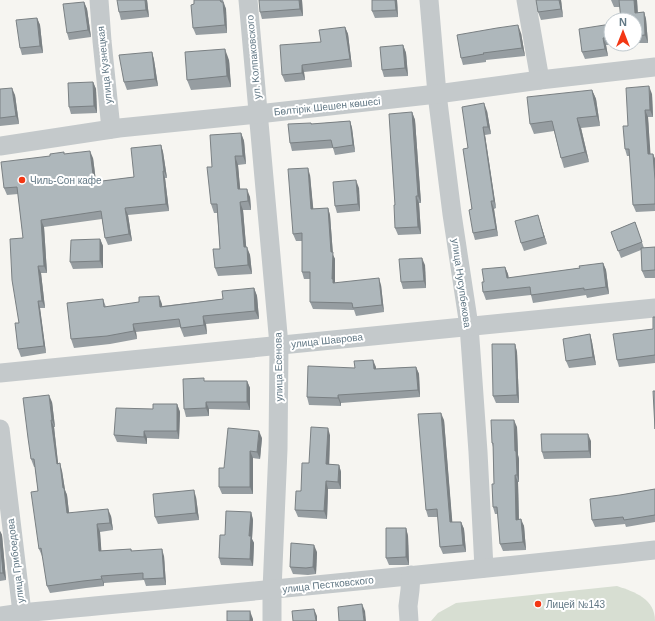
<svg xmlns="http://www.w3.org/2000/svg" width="655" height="621" viewBox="0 0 655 621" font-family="Helvetica,sans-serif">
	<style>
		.green { fill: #d7ded2 }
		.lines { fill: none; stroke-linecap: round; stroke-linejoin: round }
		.minor { stroke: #c4c9cb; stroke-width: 19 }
		.wall { fill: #969da1 }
		.shaded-wall { fill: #7a8083 }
		.building { fill: #aeb7bb; stroke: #7a8083 }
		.poi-dot { fill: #f33714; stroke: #fff; stroke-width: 1.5 }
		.labels { text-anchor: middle; stroke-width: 4; stroke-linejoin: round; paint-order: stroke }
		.street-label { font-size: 10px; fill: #627885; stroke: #fff }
		.poi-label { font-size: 10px; fill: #627885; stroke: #fff; text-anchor: start }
	</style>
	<rect width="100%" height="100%" fill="#f6f5f1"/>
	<path class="green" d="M617,586C635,592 655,599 655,621H431L438,613L456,603Z"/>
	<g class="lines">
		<g class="minor">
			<path d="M99,0L102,41L111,129"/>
			<path d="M248,0L279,345L278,449L272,590V621"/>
			<path d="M429,0L437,94L452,214L469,326L471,353L478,452L484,568"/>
			<path d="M526,0L540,80"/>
			<path d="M0,146L119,128L258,114L437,94L540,80L655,67"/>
			<path d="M0,373L655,308"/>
			<path d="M0,429L23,621"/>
			<path d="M0,616L22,613C233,593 444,574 655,550"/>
			<path d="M409,621L408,606L410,590L411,575"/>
		</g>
	</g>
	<g class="wall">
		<path d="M147,0L149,17L121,20L119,12Z"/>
		<path d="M194,0H223L226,9L227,33L196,35L193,28Z"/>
		<path d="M302,0L303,16L262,19L260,12Z"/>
		<path d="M372,0H397L398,17L375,18L372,11Z"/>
		<path d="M536,0H561L563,17L541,20L538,12Z"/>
		<path d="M611,0H637L638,13L644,12L646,19L648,43H635V20L620,7H614Z"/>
		<path d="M84,2L87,9L91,37L69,40L67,33Z"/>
		<path d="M37,18L40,25L43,53L22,55L20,48Z"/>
		<path d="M611,24V44H626L606,45L608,56L585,59L582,52Z"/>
		<path d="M345,27L348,34L352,67L304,72L305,80L285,82L282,75L321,42Z"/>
		<path d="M521,33L525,56L486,60V62L463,65L461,58Z"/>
		<path d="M403,45L406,53L408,76L384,77L382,70Z"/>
		<path d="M152,52L154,60L158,86L127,90L124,82Z"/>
		<path d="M229,60L231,87L191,90L187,80Z"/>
		<path d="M93,82L96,89L97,113L71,114L69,107Z"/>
		<path d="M0,89L15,95L19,124L0,126Z"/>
		<path d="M592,90L596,99L600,126L581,128L589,162L564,168L561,158L554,131L534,134L530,124Z"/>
		<path d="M652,94L653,117H648L650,154H653L655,159V211L636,212L633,205L630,156H627L625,149Z"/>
		<path d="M487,111L491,134L485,135L496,208L494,209L498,236L475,240L473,233L468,148Z"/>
		<path d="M412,112L415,120L421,203H419L421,234L398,235L395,228V205L391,145Z"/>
		<path d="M350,121L352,128L355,152L335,155L333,148L292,151L290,143L311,123L312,124Z"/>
		<path d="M241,133L244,141L246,164L238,165L240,189L250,197L251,210H243L246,247L250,255L252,274L218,276L215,268L220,249L217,213H214L211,204L212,167Z"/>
		<path d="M161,145L163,152L167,178H165L169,211L128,215L132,241L108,245L105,238L102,219L44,227L47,273H41L45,308H40L46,353L21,357L18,349L19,323L23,238L18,194L7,195L4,188L64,154L93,158L96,182L134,177Z"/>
		<path d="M310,175L313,209L328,208L330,215L333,255L335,259V283L381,285L384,312L356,316L354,310L313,309L310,302V279H304L302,272V241H296L293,234Z"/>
		<path d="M359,188L360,211L337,213L335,206Z"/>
		<path d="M540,222L547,244L524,251L521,243Z"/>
		<path d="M635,222L644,248L655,247V278H645L642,271L641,250L621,258L611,232Z"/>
		<path d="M100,239L103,246V268L73,269L70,262Z"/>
		<path d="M603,263L606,270L609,294L587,298L586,295L533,303L531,295L486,300L483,292L484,282L505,267L508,274L509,278L580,268Z"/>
		<path d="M425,265L426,288L403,289L401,282Z"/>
		<path d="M254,288L257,296L259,319L206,324L207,334L184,337L180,327L136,332L137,339L110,344L74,348L71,339L103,299L106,307L162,304V306L223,299Z"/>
		<path d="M655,317V363L619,367L617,360L653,329Z"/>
		<path d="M590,334L592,342L596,365L569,368L566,361Z"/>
		<path d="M515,344L517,352L519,403H496L493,396Z"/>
		<path d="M376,367V369L416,367L419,374L420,397L341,403V406L309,405L307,397L355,368Z"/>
		<path d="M247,381L250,388V410L209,409V416L186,417L184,409Z"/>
		<path d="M52,402L55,427H54L58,464L62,471L65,490L67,495L69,513L111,516L113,530L100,532L101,551L131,549L132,551L164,556L166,585L146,586L144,580L104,583V586L86,588L50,593L47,586L43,556H42L39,549L38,491L35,467H34L31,459Z"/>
		<path d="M177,404L180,412L179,439L147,438V444L117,442L114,435L153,409Z"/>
		<path d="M444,420L452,522H461L464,529L466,552L443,554L440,547L438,517H428L426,510Z"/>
		<path d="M517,427L518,455L519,459V482H518L519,519L524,526L526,550L503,551L500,544L498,514H495L493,507L494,484L493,447L492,443Z"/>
		<path d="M330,435L329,464L339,465L341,472V489H328L327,519L298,517L295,510L309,463Z"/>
		<path d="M262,438L260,459L253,458V494H222L219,487L224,468Z"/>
		<path d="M591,441V458L544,459L542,452Z"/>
		<path d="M655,489V522L626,527L625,524L595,527L592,520L620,495Z"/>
		<path d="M196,497L199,520L158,524L155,517Z"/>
		<path d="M251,512L253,520L252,539L254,543L253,566L221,565L219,558L225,535Z"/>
		<path d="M406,528L408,536L409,565H389L386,558Z"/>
		<path d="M0,531L2,535L6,580L0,581Z"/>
		<path d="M317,552L316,574L308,575L293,574L290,567Z"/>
	</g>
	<g class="shaded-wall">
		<path d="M145,0H147L149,17L146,10Z"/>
		<path d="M299,0H302L303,16L300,9Z"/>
		<path d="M395,0H397L398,17L396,10Z"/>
		<path d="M559,0H561L563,17L561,9Z"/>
		<path d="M634,0H637L638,20L635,13Z"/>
		<path d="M84,2L87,9L91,37L88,30Z"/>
		<path d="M223,2L226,9L227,33L225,25Z"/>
		<path d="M644,12L646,19L648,43L645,35Z"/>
		<path d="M37,18L40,25L43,53L40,46Z"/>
		<path d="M518,25L521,33L525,56L522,48Z"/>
		<path d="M345,27L348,34L352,67L350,59Z"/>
		<path d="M603,38L606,45L608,56L605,49Z"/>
		<path d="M403,45L406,53L408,76L405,68Z"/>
		<path d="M225,49L229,60L231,87L227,76Z"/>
		<path d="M152,52L154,60L158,86L155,79Z"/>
		<path d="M302,65L304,72L305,80L302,73Z"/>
		<path d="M93,82L96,89L97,113L94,106Z"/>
		<path d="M649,86L652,94L653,117L650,110Z"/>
		<path d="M12,88L15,95L19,124L16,116Z"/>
		<path d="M592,90L596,99L600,126L597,116Z"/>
		<path d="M484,103L487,111L491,134L488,127Z"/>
		<path d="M645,110L648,117L651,161L648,154Z"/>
		<path d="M412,112L415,120L421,203L418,196Z"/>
		<path d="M577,118L581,128L589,162L585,152Z"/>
		<path d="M350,121L352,128L355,152L353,145Z"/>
		<path d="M483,127L485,135L496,208L494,201Z"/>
		<path d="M241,133L244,141L246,164L243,156Z"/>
		<path d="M161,145L163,152L167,178L164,171Z"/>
		<path d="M90,151L93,158L97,189L94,182Z"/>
		<path d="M653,154L655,159V180Z"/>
		<path d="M235,156L238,165L241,198L238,189Z"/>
		<path d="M308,168L310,175L314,216L311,209Z"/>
		<path d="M163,171L165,178L169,211L166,204Z"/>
		<path d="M356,180L359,188L360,211L358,204Z"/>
		<path d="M247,189L250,197L251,210L248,201Z"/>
		<path d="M416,196L419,203L421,234L418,227Z"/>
		<path d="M491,201L494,209L498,236L496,229Z"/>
		<path d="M240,202L243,210L247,256L244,247Z"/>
		<path d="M125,208L128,215L132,241L129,234Z"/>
		<path d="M328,208L330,215L333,255L335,259V283L336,291L332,279L331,252Z"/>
		<path d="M538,215L540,222L547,244L544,237Z"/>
		<path d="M41,220L44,227L47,273L44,266Z"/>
		<path d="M100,239L103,246V268L100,261Z"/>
		<path d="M247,247L250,255L252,274L248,265Z"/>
		<path d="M422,258L425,265L426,288L424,281Z"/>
		<path d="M603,263L606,270L609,294L606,287Z"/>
		<path d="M38,266L41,273L45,308L42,301Z"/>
		<path d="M505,267L508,274L509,286L507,278Z"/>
		<path d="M379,278L381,285L384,312L382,305Z"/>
		<path d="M254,288L257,296L259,319L255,311Z"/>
		<path d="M159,296L162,304L163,315L160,307Z"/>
		<path d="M38,301L40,308L46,353L44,346Z"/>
		<path d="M203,316L206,324L207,334L204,325Z"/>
		<path d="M133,324L136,332L137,339L134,331Z"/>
		<path d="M590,334L592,342L596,365L593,357Z"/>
		<path d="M515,344L517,352L519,403L517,395Z"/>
		<path d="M373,360L376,367V377L374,369Z"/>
		<path d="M416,367L419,374L420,397L418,390Z"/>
		<path d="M247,381L250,388V410L247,402Z"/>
		<path d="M49,395L52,402L55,427L52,420Z"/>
		<path d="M338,395L341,403V406L338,398Z"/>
		<path d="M206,402L209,409V416L206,408Z"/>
		<path d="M177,404L180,412L179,439L177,431Z"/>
		<path d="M441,413L444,420L453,530L450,522Z"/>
		<path d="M51,420L54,427L59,471L57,464Z"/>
		<path d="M514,420L517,427L518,455L519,459V482L517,475L515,451Z"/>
		<path d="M328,428L330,435L329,471L326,464Z"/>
		<path d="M144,431L147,438V444L144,437Z"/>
		<path d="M259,431L262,438L260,459L257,452Z"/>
		<path d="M588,434L591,441V458L589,451Z"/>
		<path d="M250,451L253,458V494L250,487Z"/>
		<path d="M60,463L62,471L65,490L67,495L70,521L67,513L63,488Z"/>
		<path d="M339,465L341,472V489L338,482Z"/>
		<path d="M515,475L518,482L519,527L516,520Z"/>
		<path d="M326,481L328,489L327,519L324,511Z"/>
		<path d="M194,490L196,497L199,520L196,513Z"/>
		<path d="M108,509L111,516L113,530L110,523Z"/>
		<path d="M251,512L253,520L252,539L254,543L253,566L250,559L249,536Z"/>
		<path d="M521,519L524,526L526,550L523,542Z"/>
		<path d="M461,522L464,529L466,552L463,545Z"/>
		<path d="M97,524L100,532L102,558L99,551Z"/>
		<path d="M406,528L408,536L409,565L406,557Z"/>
		<path d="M0,531L2,535L6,580L3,573L0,539Z"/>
		<path d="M314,545L317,552L316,574L313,567Z"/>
		<path d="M162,549L164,556L166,585L164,578Z"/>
		<path d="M101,576L104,583V586L102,579Z"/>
		<path d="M362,604L365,611L366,621H364Z"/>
		<path d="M314,609L317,616V621H316Z"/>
		<path d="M250,611L253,619V621H250Z"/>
	</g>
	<g class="building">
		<path d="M117,0H145L146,10L119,12Z"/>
		<path d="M194,0H220L221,2H223L225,25L193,28L191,5L194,4Z"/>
		<path d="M259,0H299L300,9L260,12Z"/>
		<path d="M372,0H395L396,10L372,11Z"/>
		<path d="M536,0H559L561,9L538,12Z"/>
		<path d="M619,0H634L635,13L644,12L645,35L635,36V20H621Z"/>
		<path d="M84,2L88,30L67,33L63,4Z"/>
		<path d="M37,18L40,46L20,48L16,20Z"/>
		<path d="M611,24V37L603,38L605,49L582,52L579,29Z"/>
		<path d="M518,25L522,48L483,53L484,54L461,58L457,35L497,28Z"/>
		<path d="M345,27L350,59L302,65V73L282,75L280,45L321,42L319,30Z"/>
		<path d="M403,45L405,68L382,70L380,47Z"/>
		<path d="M225,49L227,76L187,80L185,52Z"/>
		<path d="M152,52L155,79L124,82L119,55Z"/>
		<path d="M93,82L94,106L69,107L68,83Z"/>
		<path d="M649,86L650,110H645L648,154H653L655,180V204L633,205L629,149H625L623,126H628L626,88Z"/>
		<path d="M12,88L16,116L0,118V89Z"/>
		<path d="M592,90L597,116L577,118L585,152L561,158L552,121L530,124L527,97Z"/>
		<path d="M484,103L488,127H483L494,201H491L496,229L473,233L469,210L472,209L463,149L468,148L462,107Z"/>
		<path d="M412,112L418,196H416L418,227L395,228L394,205H395L391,145L389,114Z"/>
		<path d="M350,121L353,145L333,148L331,140L290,143L288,124L311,123V124Z"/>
		<path d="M241,133L243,156H235L238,189H247L248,201L240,202L244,247H247L248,265L215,268L213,249H220L217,204H211L207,167H212L210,135Z"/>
		<path d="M161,145L164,171H163L166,204L125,208L129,234L105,238L101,211L41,220L44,266H38L42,301H38L44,346L18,349L15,323H19L12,280L10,239L23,238L17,187L4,188L1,162L50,156V154L64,152V154L90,151L94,182L134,177L131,148Z"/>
		<path d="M308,168L311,209L328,208L331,252H333L332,279H333V283L379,278L382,305L353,308L352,303L310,302V272H302V233L293,234L288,169Z"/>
		<path d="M356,180L358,204L335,206L333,182Z"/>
		<path d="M538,215L544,237L521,243L515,221Z"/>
		<path d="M635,222L642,242L618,251L611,232Z"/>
		<path d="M100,239V261L70,262L71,240Z"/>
		<path d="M655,247V270L642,271L641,248Z"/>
		<path d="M422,258L424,281L401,282L399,259Z"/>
		<path d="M603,263L606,287L584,290V288L531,295L530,287L483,292L482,282H484L482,269L505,267L507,278L580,268L579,266Z"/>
		<path d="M254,288L255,311L203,316L204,325L181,328L179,319L133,324L134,331L107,336L71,339L67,303L103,299L104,307L139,302V297L159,296L160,307L223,299L222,291Z"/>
		<path d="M653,317H655V355L617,360L613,334L653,329Z"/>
		<path d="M590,334L593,357L566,361L563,339Z"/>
		<path d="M492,344H515L517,395L493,396Z"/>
		<path d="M373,360L374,369L416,367L418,390L338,395V398L307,397L308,366L355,368L354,361Z"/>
		<path d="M204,378V381H247V402H206V408L184,409L183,379Z"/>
		<path d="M653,391H655V429Z"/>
		<path d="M49,395L52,420H51L57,464L60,463L63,488H64L67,513L108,509L110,523L97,524L99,551L131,549V551L162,549L164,578L143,579V573L101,576L102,579L83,581L47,586L41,548L39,549L31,492L38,491L34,459H31L28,438L23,398Z"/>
		<path d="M153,404H177V431H144V437L114,435L116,408L153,409Z"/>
		<path d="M441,413L450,522H461L463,545L440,547L437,509L426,510L418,414Z"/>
		<path d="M491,420H514L515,451H516L517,475H515L516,520L521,519L523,542L500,544L497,507H493L492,484H494L493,443H492Z"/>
		<path d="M311,427L328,428L326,464L339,465L338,482L326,481L324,511L295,510L296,491H301L302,463H309Z"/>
		<path d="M228,428L259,431L257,452L250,451V487H219V468H224Z"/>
		<path d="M541,434H588L589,451L542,452Z"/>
		<path d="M655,489V515L624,520L623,517L592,520L590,499L620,495Z"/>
		<path d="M194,490L196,513L155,517L153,494Z"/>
		<path d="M226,511L251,512L249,536H251L250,559L219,558L220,535H225Z"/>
		<path d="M386,528H406V557L386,558Z"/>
		<path d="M0,539L3,573H0Z"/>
		<path d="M291,543L314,545L313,567L306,568L290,567Z"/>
		<path d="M362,604L364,621H339L338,607Z"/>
		<path d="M314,609L316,621H293L292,611Z"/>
		<rect x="227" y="611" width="23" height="10"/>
	</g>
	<g class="poi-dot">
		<circle cx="22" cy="180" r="4"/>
		<circle cx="538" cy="604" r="4"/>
	</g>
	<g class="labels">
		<g class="street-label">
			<text transform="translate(253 57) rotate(-95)" y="4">ул. Kолпаковского</text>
			<text transform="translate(104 65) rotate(-96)" y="4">улица Кузнецкая</text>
			<text transform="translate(327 106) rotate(-6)" y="4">Бөлтірік Шешен көшесі</text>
			<text transform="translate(462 283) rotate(82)" y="4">улица Нусупбекова</text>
			<text transform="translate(327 340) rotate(-6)" y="4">улица Шаврова</text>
			<text transform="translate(278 367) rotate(-91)" y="4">улица Есенова</text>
			<text transform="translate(15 561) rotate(-97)" y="4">улица Грибоедова</text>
			<text transform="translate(328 584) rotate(-6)" y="4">улица Пестковского</text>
		</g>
		<g class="poi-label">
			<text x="30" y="184">Чиль-Сон кафе</text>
			<text x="546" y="608">Лицей №143</text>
		</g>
	</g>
	<g transform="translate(623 32)"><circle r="19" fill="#ffffff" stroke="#c0c9ce"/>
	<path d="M0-3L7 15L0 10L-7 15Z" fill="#f33714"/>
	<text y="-6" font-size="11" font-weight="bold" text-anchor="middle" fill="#627885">N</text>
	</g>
</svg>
